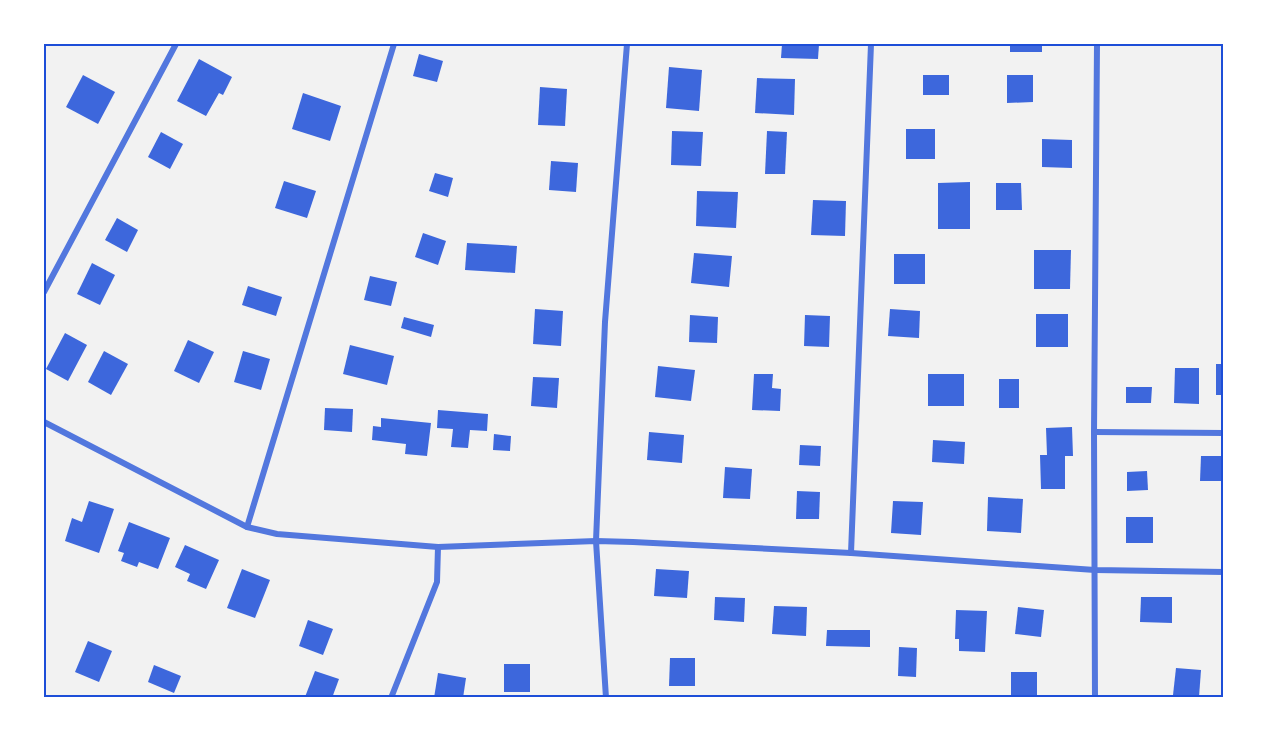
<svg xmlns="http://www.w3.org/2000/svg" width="1267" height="741" viewBox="0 0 1267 741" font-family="Overpass,sans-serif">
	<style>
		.building { fill: #3d67dc }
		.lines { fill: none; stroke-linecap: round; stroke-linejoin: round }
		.minor { stroke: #5277de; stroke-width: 6 }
		.neatline { fill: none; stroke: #1d4ed8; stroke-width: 2 }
	</style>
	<rect width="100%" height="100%" fill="#f2f2f2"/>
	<g class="building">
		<path d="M782,44H819L818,59L781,58Z"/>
		<rect x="1010" y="44" width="32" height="8"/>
		<path d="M419,54L443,61L437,82L413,76Z"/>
		<path d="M199,59L232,77L223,95L219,93L206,116L177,101Z"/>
		<path d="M669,67L702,70L699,111L666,108Z"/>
		<path d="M83,75L115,92L98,124L66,107Z"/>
		<rect x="923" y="75" width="26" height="20"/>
		<path d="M1007,75H1033V102L1007,103Z"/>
		<path d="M757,78L795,79L794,115L755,113Z"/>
		<path d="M540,87L567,89L565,126L538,125Z"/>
		<path d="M303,93L341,106L330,141L292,129Z"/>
		<rect x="906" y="129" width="29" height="30"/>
		<path d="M672,131L703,132L701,166L671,165Z"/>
		<path d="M767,131L787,132L785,174H765Z"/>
		<path d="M161,132L183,144L170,169L148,157Z"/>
		<path d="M1042,139L1072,140V168L1042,167Z"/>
		<path d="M551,161L578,163L576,192L549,190Z"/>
		<path d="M435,173L453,178L448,197L429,191Z"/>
		<path d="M284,181L316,191L307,218L275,208Z"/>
		<path d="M970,182V229H938V183Z"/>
		<path d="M996,183H1021L1022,210H996Z"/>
		<path d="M697,191L738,192L736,228L696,226Z"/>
		<path d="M813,200L846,201L845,236L811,235Z"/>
		<path d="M117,218L138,230L127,252L105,240Z"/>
		<path d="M423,233L446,241L438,265L415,257Z"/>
		<path d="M467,243L517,246L515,273L465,270Z"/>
		<path d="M1034,250H1071L1070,289H1034Z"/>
		<path d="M694,253L732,256L729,287L691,283Z"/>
		<rect x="894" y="254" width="31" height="30"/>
		<path d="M92,263L115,275L100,305L77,294Z"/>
		<path d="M370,276L397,282L391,306L364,300Z"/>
		<path d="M248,286L282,297L276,316L242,305Z"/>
		<path d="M535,309L563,311L561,346L533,344Z"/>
		<path d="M890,309L920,311L919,338L888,336Z"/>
		<rect x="1036" y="314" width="32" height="33"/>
		<path d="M690,315L718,317L717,343L689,342Z"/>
		<path d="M805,315L830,316L829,347L804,346Z"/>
		<path d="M404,317L434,325L431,337L401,328Z"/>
		<path d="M65,333L87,345L68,381L46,369Z"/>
		<path d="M188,340L214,352L199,383L174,371Z"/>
		<path d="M350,345L394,356L387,385L343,374Z"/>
		<path d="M104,351L128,364L111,395L88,382Z"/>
		<path d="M243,351L270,359L261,390L234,382Z"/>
		<rect x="1216" y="364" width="8" height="31"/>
		<path d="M658,366L695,370L691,401L655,397Z"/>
		<path d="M1175,368H1199V404L1174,403Z"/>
		<path d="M754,374H773L772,388L781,389L780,411L752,410Z"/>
		<rect x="928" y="374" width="36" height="32"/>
		<path d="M533,377L559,378L557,408L531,406Z"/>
		<rect x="999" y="379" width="20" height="29"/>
		<path d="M1126,387H1152L1151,403H1126Z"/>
		<path d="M325,408L353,409L352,432L324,430Z"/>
		<path d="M438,410L488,414L487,431L470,430L468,448L451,447L453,429L437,428Z"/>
		<path d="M381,418L431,423L427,456L405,454L406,444L372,440L373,426L381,427Z"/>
		<path d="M1072,427L1073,456H1065V489H1041L1040,455H1047L1046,428Z"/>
		<path d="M649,432L684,435L682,463L647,460Z"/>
		<path d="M494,434L511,436L510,451L493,450Z"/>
		<path d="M933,440L965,442L964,464L932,462Z"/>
		<path d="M800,445L821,446L820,466L799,465Z"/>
		<path d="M1201,456H1224V481H1200Z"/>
		<path d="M725,467L752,469L750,499L723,498Z"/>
		<path d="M1147,471L1148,490L1127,491V472Z"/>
		<path d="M797,491L820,492L819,519H796Z"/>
		<path d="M988,497L1023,499L1021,533L987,531Z"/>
		<path d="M89,501L114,509L99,553L65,541L72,518L82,522Z"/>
		<path d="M893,501L923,502L921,535L891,533Z"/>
		<rect x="1126" y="517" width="27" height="26"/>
		<path d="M129,522L170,538L158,569L139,562L137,567L121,561L124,553L118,551Z"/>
		<path d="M185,545L219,560L206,589L187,581L190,574L175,567Z"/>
		<path d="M242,569L270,580L255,618L227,608Z"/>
		<path d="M656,569L689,571L687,598L654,596Z"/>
		<path d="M715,597L745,598L744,622L714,620Z"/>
		<path d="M1141,597H1172V623L1140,622Z"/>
		<path d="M774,606L807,607L806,636L772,634Z"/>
		<path d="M1018,607L1044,610L1041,637L1015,634Z"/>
		<path d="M956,610L987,611L985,652L959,651V639H955Z"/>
		<path d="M308,620L333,629L323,655L299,646Z"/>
		<path d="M827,630H870V647L826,646Z"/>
		<path d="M88,641L112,651L99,682L75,672Z"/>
		<path d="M899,647L917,648L916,677L898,676Z"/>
		<path d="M670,658H695V686H669Z"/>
		<rect x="504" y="664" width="26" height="28"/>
		<path d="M154,665L181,676L174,693L148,682Z"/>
		<path d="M1176,668L1201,670L1199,697L1173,695Z"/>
		<path d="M315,671L339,679L332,698L305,697Z"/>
		<rect x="1011" y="672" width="26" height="26"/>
		<path d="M438,673L466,678L463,698H434Z"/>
	</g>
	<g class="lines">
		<g class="minor">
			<path d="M44,292L176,44"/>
			<path d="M44,422L247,527L277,534L438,547L596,541L633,542L851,553L1095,570L1224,572"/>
			<path d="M1094,432L1224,433"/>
			<path d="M247,527L394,44"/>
			<path d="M851,553L871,44"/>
			<path d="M391,698L437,582L438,547"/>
			<path d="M606,698L596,541L605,322L627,44"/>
			<path d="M1095,698L1094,432L1097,44"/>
		</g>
	</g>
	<rect width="1267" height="741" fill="none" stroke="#ffffff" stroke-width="90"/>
	<rect x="45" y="45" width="1177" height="651" class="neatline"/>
</svg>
